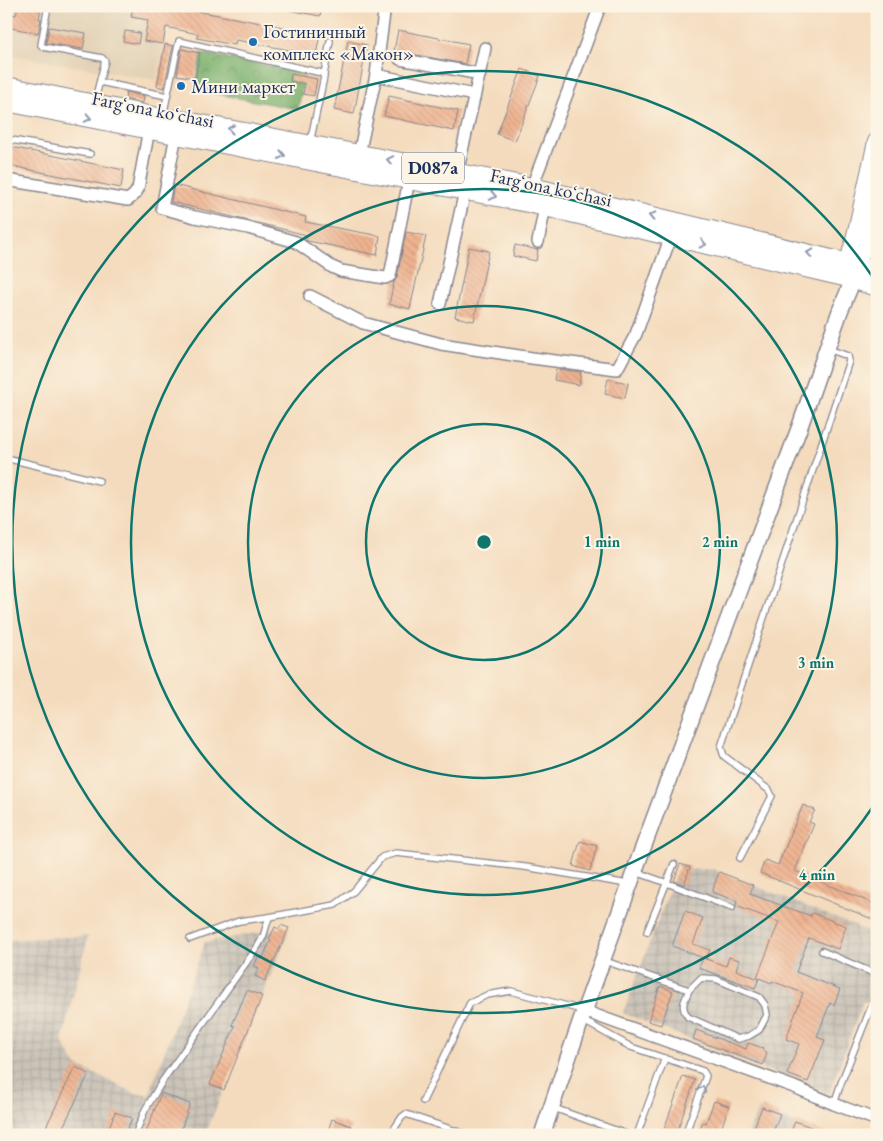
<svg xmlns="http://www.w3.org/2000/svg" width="883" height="1141" viewBox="0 0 883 1141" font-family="'EB Garamond',serif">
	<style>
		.built { fill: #e2d2b6 }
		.industrial { fill: url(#industrial-grid) }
		.forest { fill: url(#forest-crowns); stroke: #4a7065 }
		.building { fill: url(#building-back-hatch) }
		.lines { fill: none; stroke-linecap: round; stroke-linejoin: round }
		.lane-casing { stroke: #88858e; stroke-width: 8 }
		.street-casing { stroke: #88858e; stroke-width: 14 }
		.secondary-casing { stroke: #88858e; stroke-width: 18 }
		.primary-casing { stroke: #88858e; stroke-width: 20 }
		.lane { stroke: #fff; stroke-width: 5.5 }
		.street { stroke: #fff; stroke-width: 11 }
		.secondary { stroke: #fff; stroke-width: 15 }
		.primary { stroke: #fff; stroke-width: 18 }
		.oneway { stroke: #8d97ae }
		.ring { fill: none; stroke: #0f766e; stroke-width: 2.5 }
		.poi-dot { fill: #1f6fb2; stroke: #fcf5e5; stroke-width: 2 }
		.labels { text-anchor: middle; stroke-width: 4; stroke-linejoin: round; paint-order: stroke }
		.shield { fill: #fcf5e5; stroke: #5e6a86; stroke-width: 1 }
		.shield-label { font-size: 18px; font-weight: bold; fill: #1b2f5e }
		.poi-label { font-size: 19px; fill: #1b2f5e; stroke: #fcf5e5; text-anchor: start }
		.street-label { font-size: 19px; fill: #1b2f5e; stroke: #fcf5e5 }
		.centre { fill: #0f766e; stroke: #fcf5e5; stroke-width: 2.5 }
		.ring-label { font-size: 15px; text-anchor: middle; font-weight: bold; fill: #0f766e; stroke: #fcf5e5; stroke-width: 4; stroke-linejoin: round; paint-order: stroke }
	</style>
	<defs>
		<pattern id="industrial-grid" width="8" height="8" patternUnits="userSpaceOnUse" patternTransform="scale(1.25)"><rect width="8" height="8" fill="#cac3b8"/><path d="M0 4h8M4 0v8" fill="none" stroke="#ada8a1"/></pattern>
		<pattern id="forest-crowns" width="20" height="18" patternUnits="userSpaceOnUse" patternTransform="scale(1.25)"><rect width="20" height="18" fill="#7ab06c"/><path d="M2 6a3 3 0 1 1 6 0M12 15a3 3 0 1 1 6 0" fill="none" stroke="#63905c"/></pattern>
		<pattern id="building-back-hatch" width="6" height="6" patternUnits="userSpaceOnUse" patternTransform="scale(1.25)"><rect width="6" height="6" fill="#efb491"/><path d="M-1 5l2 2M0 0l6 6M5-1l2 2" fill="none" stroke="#cc9b7f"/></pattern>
	</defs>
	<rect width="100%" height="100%" fill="#fcf5e5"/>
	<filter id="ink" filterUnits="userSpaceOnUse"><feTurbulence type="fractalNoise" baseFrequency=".02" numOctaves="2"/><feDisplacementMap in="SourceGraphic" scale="10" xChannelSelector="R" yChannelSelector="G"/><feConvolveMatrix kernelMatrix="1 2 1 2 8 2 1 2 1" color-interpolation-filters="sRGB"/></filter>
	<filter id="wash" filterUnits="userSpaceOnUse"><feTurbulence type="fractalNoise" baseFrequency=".0096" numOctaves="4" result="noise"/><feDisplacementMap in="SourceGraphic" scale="20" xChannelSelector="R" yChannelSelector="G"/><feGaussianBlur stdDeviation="1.12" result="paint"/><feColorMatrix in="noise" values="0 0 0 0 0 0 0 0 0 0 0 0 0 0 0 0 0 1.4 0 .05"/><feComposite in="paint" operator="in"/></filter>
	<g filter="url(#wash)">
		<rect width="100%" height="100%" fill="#f4dbbd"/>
		<path class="built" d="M6,6H171L156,80L6,54Z"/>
		<g class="industrial">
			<path d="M713,869L877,935V1006L863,1001L829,1094L623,1013L677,870Z"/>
			<path d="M285,928L288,933L205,1135H6V940L88,936L62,1041L76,1065L135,1093L149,1095L205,942Z"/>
			<path d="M758,1109L826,1135H748Z"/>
		</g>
		<path class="forest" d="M201,53L305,73L298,109L195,90Z"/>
		<g id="blocks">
			<g class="building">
				<path d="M18,6H41L39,19H41L38,33L6,27V13L16,15Z"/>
				<path d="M133,6H192L191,10L320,34L316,55L236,40L235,45L197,38L198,34L166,27L163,44L144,41L148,20L131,17Z"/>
				<path d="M289,6H322L320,16L289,10Z"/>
				<path d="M49,27L86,33L83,49L46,43Z"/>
				<path d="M398,30L469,44L465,64L394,51Z"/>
				<path d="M125,31L140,33L138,44L123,41Z"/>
				<path d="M348,41L367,45L354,114L334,110Z"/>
				<path d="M165,44L173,46L164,88L157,86Z"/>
				<path d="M182,49L200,53L195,78L177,75Z"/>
				<path d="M522,69L540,76L515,141L497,134Z"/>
				<path d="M291,74L317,79L314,96L303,94L305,84L290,81Z"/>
				<path d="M126,92L144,96L143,103L125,99Z"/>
				<path d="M389,96L458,111L454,131L384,116Z"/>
				<path d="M6,146L124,170L121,188L6,165Z"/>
				<path d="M174,185L306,217L305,222L380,236L377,255L308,241L306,240L307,235L171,202Z"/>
				<path d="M406,232L426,236L410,309L389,304L394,282L397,277Z"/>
				<path d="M515,245L538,250L536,261L513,256Z"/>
				<path d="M469,247L489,251L474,321L455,317Z"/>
				<path d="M556,369L581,372L579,385L554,380Z"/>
				<path d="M608,379L628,383L625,398L605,394Z"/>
				<path d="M803,805L815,810L809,822L814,824L795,871L877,905V921L760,873L765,860L778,865Z"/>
				<path d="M580,841L597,846L590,871L573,866Z"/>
				<path d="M680,864L690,867L684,885L674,881Z"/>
				<path d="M719,872L753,885L750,894L811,916L812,913L846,926L838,949L809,938L796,972L840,989L834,1005L830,1003L817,1037L825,1040L808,1082L787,1074L799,1044L786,1039L803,993L772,981L771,983L757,977L779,922L736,906L737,901L712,892Z"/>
				<path d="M685,911L703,918L693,944L710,950L706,959L672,946Z"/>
				<path d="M281,925L289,928L265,981L255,976L259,968L254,966L258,957L262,959L271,940L269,939L275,927L279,929Z"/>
				<path d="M729,957L739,960L736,970L759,979L755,988L699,968L703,958L726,966Z"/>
				<path d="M660,986L673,991L661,1025L648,1021Z"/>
				<path d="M247,990L262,996L224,1090L210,1084L235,1026L232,1025Z"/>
				<path d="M696,1030L746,1049L748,1043L763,1048L762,1050L767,1053L763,1065L693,1039Z"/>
				<path d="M75,1067L89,1074L61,1131L60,1130L58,1135H42Z"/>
				<path d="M683,1076L695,1080L676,1135H662Z"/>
				<path d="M161,1093L190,1104L179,1135H145Z"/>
				<path d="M714,1101L729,1106L719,1135H714L700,1129L703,1122L706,1123Z"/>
				<path d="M762,1107L780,1114L772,1135H751Z"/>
				<path d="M115,1112L132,1118L125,1135H106Z"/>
				<path d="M332,1119L351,1126L348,1135H337L328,1131Z"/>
				<path d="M795,1121L828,1134V1135H790Z"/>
			</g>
		</g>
	</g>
	<g filter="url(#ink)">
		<use href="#blocks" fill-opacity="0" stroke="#88858e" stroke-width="1"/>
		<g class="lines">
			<defs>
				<g id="lane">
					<path d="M48,6L41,45L43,47L102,58L105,61L94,103"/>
					<path d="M324,75L330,41"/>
					<path d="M100,82L167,96"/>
					<path d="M163,116L179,41L322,73L324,77L310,143"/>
					<path d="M6,139L90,154"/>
					<path d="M6,458L99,481"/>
					<path d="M740,858L772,796L769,790L724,756L721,747L849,361L848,356L828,349"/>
					<path d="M636,872L667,883L732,908"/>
					<path d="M647,932L674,864"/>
					<path d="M190,939L239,921L269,917L335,905L354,891L382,857L396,853L525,867L628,884"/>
					<path d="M822,951L871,972L877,979"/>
					<path d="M605,961L689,990C684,1002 680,1006 688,1017L738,1039L749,1036L759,1030L767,1015L765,1005L759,997L716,979L701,978L689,990"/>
					<path d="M582,1020L631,1047L703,1071L706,1076L685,1135"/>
					<path d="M423,1101L470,1003L487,995L511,991L582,1010"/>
					<path d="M834,1104L841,1083L877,992"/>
					<path d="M551,1107L629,1135"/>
					<path d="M135,1135L145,1110L163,1080L258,946L263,937L269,917"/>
					<path d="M390,1135L402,1117L406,1114L468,1135"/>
					<path d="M637,1135L665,1058"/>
				</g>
				<g id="street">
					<path d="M400,59L480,74"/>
					<path d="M376,75L384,13"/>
					<path d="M474,98L485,48"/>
					<path d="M176,135L162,208L195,217L248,228L296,242L332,267L341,271L385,278L390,276L409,180"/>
					<path d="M359,154L376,75L469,94L474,98L457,173"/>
					<path d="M6,180L128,200L134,195L138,189L149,129"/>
					<path d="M532,187L600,6"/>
					<path d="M538,242L545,207"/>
					<path d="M310,296L363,323L441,344L532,358L617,369L636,334L671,236"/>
					<path d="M440,304L465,191"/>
					<path d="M584,1011L794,1087L834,1104L877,1120"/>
				</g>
				<path id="secondary" d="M542,1135L581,1020L640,856L800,426L840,311L853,280"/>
				<g id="primary">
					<path d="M6,86L163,118L186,121L532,187L877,270"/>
					<path d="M6,102L528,203L844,277L877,287"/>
					<path d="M857,266L860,254L867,244L877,200"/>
					<path d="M846,273L855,240L877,142"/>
				</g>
			</defs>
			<use href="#lane" class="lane-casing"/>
			<use href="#street" class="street-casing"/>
			<use href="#secondary" class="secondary-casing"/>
			<use href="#primary" class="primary-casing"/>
			<use href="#lane" class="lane"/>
			<use href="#street" class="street"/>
			<use href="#secondary" class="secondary"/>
			<use href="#primary" class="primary"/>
		</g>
		<defs><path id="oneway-chevron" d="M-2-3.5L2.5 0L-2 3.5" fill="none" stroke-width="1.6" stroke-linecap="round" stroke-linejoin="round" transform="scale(1.25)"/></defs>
		<g class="oneway">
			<use href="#oneway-chevron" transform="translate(88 118) rotate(11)"/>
			<use href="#oneway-chevron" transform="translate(231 129) rotate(-169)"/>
			<use href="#oneway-chevron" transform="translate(282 155) rotate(11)"/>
			<use href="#oneway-chevron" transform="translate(390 160) rotate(-169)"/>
			<use href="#oneway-chevron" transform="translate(493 196) rotate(11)"/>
			<use href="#oneway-chevron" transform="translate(652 216) rotate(-167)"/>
			<use href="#oneway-chevron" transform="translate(703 244) rotate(13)"/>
			<use href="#oneway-chevron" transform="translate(810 253) rotate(-167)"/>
			<use href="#oneway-chevron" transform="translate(702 1089) rotate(-70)"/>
		</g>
	</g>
	<g class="ring">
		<circle cx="484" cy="542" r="118"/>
		<circle cx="484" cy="542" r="236"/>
		<circle cx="484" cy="542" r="353"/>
		<path d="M874 805A471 471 0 1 1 874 279"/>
	</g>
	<g class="poi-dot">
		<circle cx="253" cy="42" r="5"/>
		<circle cx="181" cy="86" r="5"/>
	</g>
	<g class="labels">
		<rect class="shield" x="402" y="152.5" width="62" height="31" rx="4"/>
		<g class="shield-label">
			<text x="433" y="174">D087a</text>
		</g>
		<g class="poi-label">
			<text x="263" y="38">Гостиничный<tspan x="263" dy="22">комплекс «Макон»</tspan></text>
			<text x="191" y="93">Мини маркет</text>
		</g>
		<g class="street-label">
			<text transform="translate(153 109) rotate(11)" y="7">Fargʻona koʻchasi</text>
			<text transform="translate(551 187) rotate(12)" y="7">Fargʻona koʻchasi</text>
		</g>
	</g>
	<circle cx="484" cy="542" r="8" class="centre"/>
	<g class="ring-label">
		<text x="602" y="547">1 min</text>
		<text x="720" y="547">2 min</text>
		<text x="816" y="668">3 min</text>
		<text x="817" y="880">4 min</text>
	</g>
	<rect width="883" height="1141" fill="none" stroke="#fcf5e5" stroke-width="25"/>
</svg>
